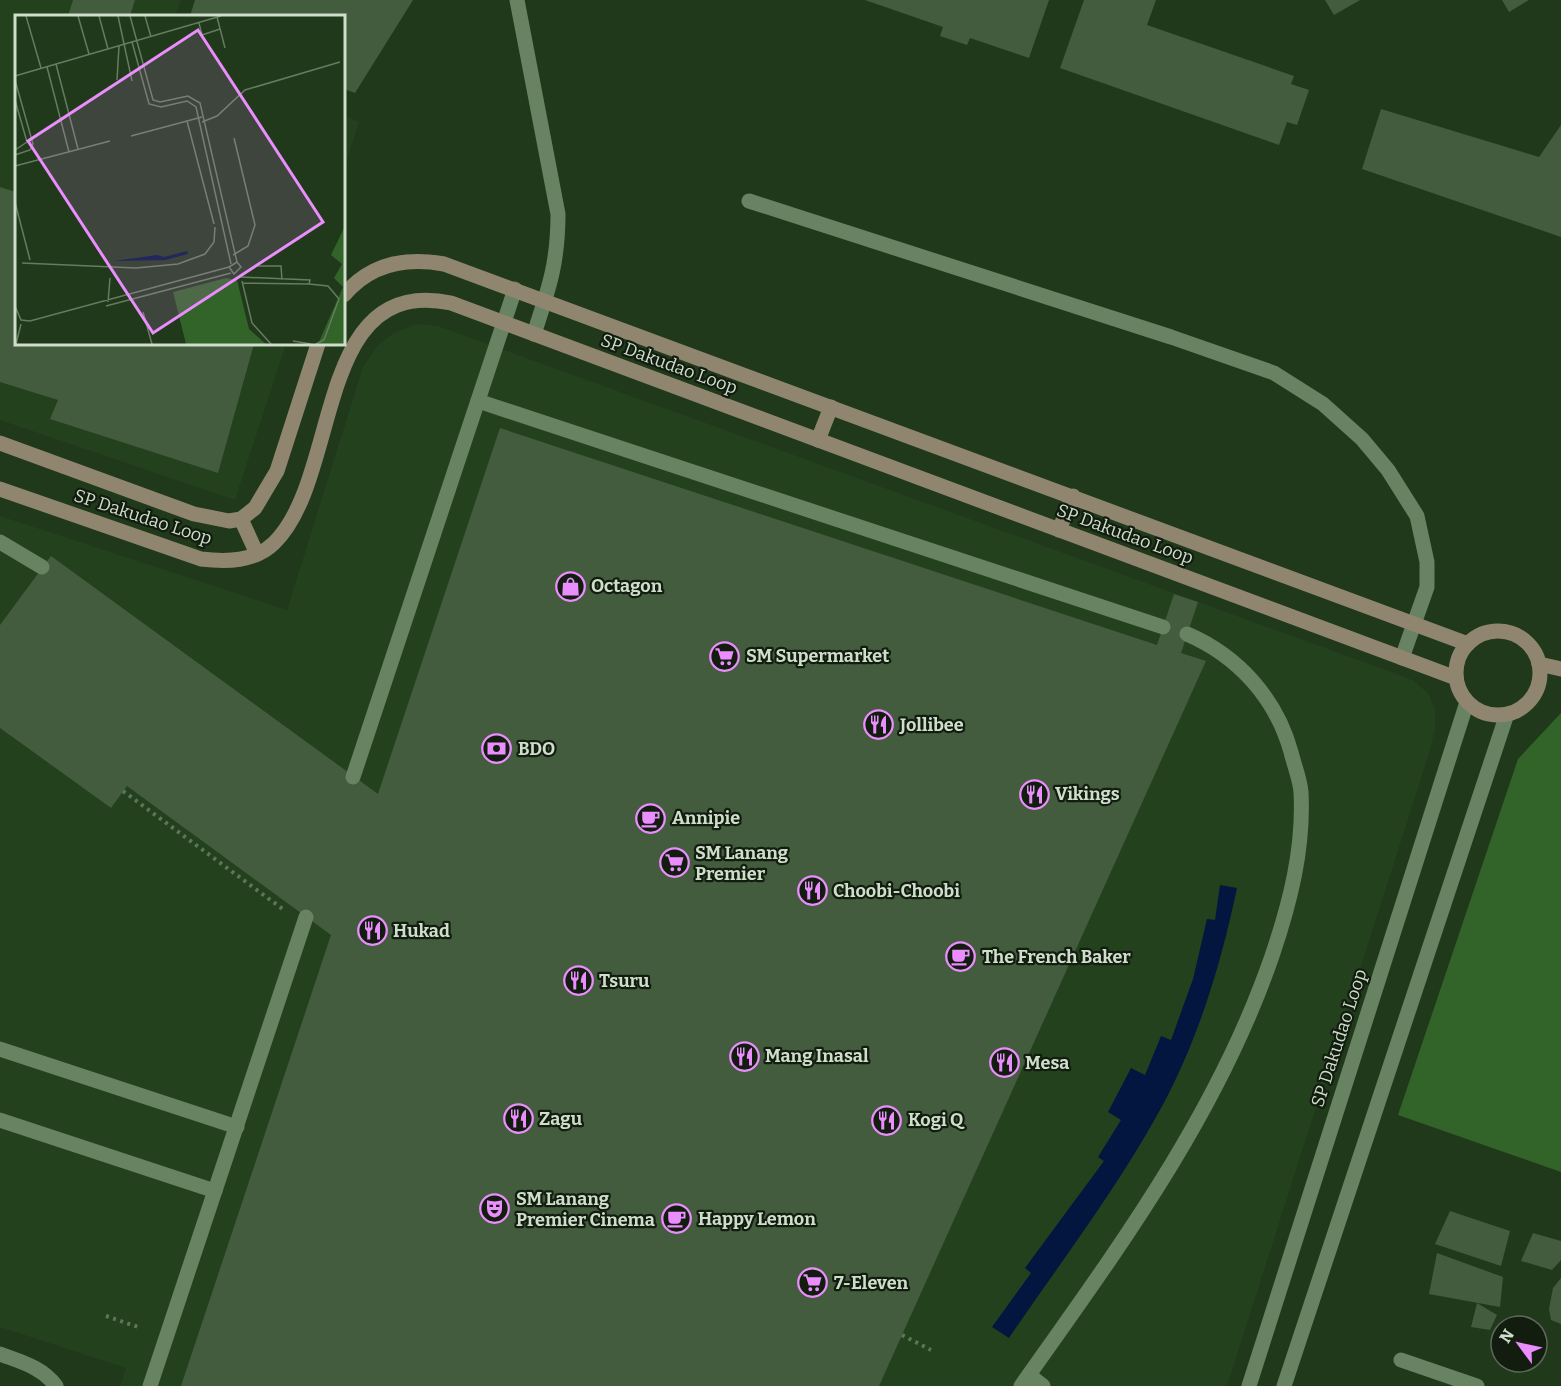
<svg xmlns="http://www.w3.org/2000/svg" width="1561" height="1386" viewBox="0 0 1561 1386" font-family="Bitter,serif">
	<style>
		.built { fill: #23411d }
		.green { fill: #326329 }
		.water { fill: #021640 }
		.building { fill: #425c3d }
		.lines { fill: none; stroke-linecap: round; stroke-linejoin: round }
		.path { stroke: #5f755b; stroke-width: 4; stroke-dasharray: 3 4.5; stroke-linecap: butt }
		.lane { stroke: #678362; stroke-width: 15 }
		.street { stroke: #678362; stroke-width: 15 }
		.secondary { stroke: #90856e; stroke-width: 15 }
		.labels { text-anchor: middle; stroke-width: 4.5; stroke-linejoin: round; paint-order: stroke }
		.street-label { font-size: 18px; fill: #cedecb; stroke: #121d10 }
		.poi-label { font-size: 18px; font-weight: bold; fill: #cedecb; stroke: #121d10; text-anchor: start }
		.inset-road { fill: none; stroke: #667b61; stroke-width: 1.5 }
		.view { fill: #ea8dfd; fill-opacity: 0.15; stroke: #ea8dfd; stroke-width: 3 }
		.inset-edge { fill: none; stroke: #cedecb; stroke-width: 3 }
	</style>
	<rect width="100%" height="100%" fill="#20391b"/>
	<g class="built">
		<path d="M0,0H181L175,16H16V344H286L235,500L0,420Z"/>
		<path d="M344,116L359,122L344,169Z"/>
		<path d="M417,324L438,326L1394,673L1412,680L1428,693L1435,710V729L1430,750L1227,1386H120L126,1368L0,1327V516L287,610L363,367L377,346L394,333Z"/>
	</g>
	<path class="green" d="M1561,713V1172L1398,1115L1518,759Z"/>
	<path class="water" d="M1220,885L1237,888C1221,964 1198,1041 1160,1110C1116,1190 1060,1263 1009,1338L992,1327L1031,1273L1025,1268L1104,1161L1098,1157L1121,1120L1108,1112L1131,1068L1145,1075L1161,1036L1171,1040L1193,979L1207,919L1215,920Z"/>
	<g class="building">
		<path d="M73,0H135L130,16H68Z"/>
		<path d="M195,0H413L355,93L344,89V16H190Z"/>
		<path d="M865,0H1049L1029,58L970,38L967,45L940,36L943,27Z"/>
		<path d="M1084,0H1156L1147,25L1294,76L1291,84L1309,90L1297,125L1287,122L1279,145L1060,68Z"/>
		<path d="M1325,0H1360L1334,15Z"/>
		<path d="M1502,0H1529L1509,12Z"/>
		<path d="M1381,109L1539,157L1561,125V237L1362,169Z"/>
		<path d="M0,187L16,192V344H254L218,473L50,419L58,400L0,382Z"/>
		<path d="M500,428L1157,645L1174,594L1198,602L1181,653L1206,661L879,1386H181L331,935L127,786L111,808L0,728V625L51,556L378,794Z"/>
		<path d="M1450,1211L1510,1231L1501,1266L1435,1244Z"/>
		<path d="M1533,1233L1561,1241V1260L1552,1270L1521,1261Z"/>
		<path d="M1437,1253L1503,1277L1500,1307L1429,1294Z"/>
		<path d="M1561,1278V1324L1551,1320L1549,1309L1553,1288Z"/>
		<path d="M1477,1303L1497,1315L1490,1330L1471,1327Z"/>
	</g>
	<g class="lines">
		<g class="path">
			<path d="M123,791L284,910"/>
			<path d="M106,1316L141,1328"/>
			<path d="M902,1335L931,1350"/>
		</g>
		<g class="lane">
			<path d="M517,0L558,214C558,263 549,288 534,334"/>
			<path d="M749,201L1171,337L1274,373L1323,404L1362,439L1388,470L1417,516L1427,562V587L1402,658"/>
			<path d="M478,401L1163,627"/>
			<path d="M0,542L42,567"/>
			<path d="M353,777L515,289"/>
			<path d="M0,1049L237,1127"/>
			<path d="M0,1120L215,1191"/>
			<path d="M1401,1360L1477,1386"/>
			<path d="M1029,1375L1043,1386"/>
			<path d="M150,1386L306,917"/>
			<path d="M1021,1386C1117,1250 1217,1116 1272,956C1290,903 1304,849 1301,792C1300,779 1294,765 1291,752C1276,698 1238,656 1187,634"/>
		</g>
		<g class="street">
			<path d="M0,1354C21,1362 42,1367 56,1386"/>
			<path d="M1249,1386L1467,702"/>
			<path d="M1284,1386L1507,714"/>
		</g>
		<g class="secondary">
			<path d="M344,295C370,264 406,257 444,264L1468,644"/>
			<path d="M818,440L831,407"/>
			<path d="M0,443L194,514L229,521L241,519L255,508L277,471L318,344"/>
			<path d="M0,489L201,559C226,562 255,562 274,543C342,477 313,274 451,303L1456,678"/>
			<path d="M241,519L257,554"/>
			<path d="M1059,530L1073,496"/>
			<circle cx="1498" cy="673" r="42"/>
			<path d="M1539,664L1561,669"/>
		</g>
	</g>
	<defs>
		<symbol id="shop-ring" viewBox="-11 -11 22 22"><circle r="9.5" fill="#121d10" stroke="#ea8dfd" stroke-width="1.5"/><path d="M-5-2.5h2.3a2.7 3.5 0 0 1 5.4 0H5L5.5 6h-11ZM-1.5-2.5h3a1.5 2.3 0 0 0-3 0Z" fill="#ea8dfd"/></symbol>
		<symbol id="supermarket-ring" viewBox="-11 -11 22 22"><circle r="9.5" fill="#121d10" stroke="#ea8dfd" stroke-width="1.5"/><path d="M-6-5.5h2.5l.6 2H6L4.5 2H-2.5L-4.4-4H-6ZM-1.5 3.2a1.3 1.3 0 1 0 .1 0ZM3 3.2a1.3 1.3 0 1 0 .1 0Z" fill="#ea8dfd"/></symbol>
		<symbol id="restaurant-ring" viewBox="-11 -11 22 22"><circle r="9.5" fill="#121d10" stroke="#ea8dfd" stroke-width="1.5"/><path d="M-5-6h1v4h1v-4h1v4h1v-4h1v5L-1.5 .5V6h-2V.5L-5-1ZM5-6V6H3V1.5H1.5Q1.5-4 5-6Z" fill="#ea8dfd"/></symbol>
		<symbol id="bank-ring" viewBox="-11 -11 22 22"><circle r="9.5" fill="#121d10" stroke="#ea8dfd" stroke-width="1.5"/><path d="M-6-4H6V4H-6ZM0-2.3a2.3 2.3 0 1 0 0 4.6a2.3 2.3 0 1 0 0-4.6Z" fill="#ea8dfd"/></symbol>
		<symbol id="cafe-ring" viewBox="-11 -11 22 22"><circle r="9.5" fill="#121d10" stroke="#ea8dfd" stroke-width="1.5"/><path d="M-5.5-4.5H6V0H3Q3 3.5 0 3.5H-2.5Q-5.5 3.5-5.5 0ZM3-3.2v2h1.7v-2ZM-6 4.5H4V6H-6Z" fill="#ea8dfd"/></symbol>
		<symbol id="theatre-ring" viewBox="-11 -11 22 22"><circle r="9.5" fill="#121d10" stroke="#ea8dfd" stroke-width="1.5"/><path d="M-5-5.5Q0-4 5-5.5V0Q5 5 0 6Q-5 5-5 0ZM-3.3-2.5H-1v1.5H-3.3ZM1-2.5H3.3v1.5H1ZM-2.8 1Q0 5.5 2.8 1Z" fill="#ea8dfd"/></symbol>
	</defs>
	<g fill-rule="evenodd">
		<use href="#shop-ring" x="554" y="570" width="33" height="33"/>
		<use href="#supermarket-ring" x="708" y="640" width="33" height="33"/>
		<use href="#restaurant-ring" x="862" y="708" width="33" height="33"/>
		<use href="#bank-ring" x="480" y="732" width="33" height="33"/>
		<use href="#restaurant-ring" x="1018" y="778" width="33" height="33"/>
		<use href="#cafe-ring" x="634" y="802" width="33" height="33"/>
		<use href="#supermarket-ring" x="658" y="846" width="33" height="33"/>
		<use href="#restaurant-ring" x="796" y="874" width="33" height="33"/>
		<use href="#restaurant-ring" x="356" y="914" width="33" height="33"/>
		<use href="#cafe-ring" x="944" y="940" width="33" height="33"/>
		<use href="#restaurant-ring" x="562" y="964" width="33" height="33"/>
		<use href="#restaurant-ring" x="728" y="1040" width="33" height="33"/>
		<use href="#restaurant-ring" x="988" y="1046" width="33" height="33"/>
		<use href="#restaurant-ring" x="502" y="1102" width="33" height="33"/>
		<use href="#restaurant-ring" x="870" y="1104" width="33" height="33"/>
		<use href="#theatre-ring" x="478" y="1192" width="33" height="33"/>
		<use href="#cafe-ring" x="660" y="1202" width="33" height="33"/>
		<use href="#supermarket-ring" x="796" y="1266" width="33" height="33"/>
	</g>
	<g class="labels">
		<g class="street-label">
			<text transform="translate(669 364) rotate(20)" y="6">SP Dakudao Loop</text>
			<text transform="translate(143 517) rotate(18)" y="6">SP Dakudao Loop</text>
			<text transform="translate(1125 534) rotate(20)" y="6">SP Dakudao Loop</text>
			<text transform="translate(1339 1038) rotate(-72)" y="6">SP Dakudao Loop</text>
		</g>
		<g class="poi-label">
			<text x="591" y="592">Octagon</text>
			<text x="746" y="662">SM Supermarket</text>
			<text x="900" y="731">Jollibee</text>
			<text x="518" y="755">BDO</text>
			<text x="1055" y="800">Vikings</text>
			<text x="672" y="824">Annipie</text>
			<text x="695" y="859">SM Lanang<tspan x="695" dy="21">Premier</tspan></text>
			<text x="833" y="897">Choobi-Choobi</text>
			<text x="393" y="937">Hukad</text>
			<text x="982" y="963">The French Baker</text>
			<text x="599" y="987">Tsuru</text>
			<text x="765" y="1062">Mang Inasal</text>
			<text x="1025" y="1069">Mesa</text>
			<text x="539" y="1125">Zagu</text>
			<text x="908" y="1126">Kogi Q</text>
			<text x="516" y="1205">SM Lanang<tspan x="516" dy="21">Premier Cinema</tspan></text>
			<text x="698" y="1225">Happy Lemon</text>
			<text x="834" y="1289">7-Eleven</text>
		</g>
	</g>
	<g transform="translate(15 15)">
		<rect width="330" height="330" fill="#20391b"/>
		<path d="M330,211V329H303L328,272L319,263L327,249L316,240ZM211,263L222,265L234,314L251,329H171L158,277Z" fill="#326329"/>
		<path d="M172,236L173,239L150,245L99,246L142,240L149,242Z" fill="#021640"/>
		<path class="inset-road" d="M11,1L26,53M63,1L74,39M84,1L93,34M103,1L117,66M115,1L138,85L145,87L173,81L185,88L222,247L226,252L219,259L214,252L222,247M130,1L136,22M202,2L210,33M184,8L187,20L205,14M117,27L134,89L146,92L172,86L181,92L216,249M41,49L63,134M32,52L54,137M0,61L206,1M0,65L18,129L15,135L0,140M102,65L104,31M0,85L12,127L0,135M172,106L199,209M187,107L202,101L230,75L325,47M116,121L187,102M0,151L95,126M0,187L15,245M218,240L233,231L240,210L219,123M7,248L121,253L163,249L190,239L199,227L200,212M241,251H266L267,265M226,262L295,265L294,269L228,268M227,266L237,308L256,329M294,269L313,271L324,284L309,325L301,329M93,287L95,263M0,291L6,305L15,306L214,252M91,291L216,258M128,297L137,329M278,326L296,329M1,329L6,309"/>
		<path class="view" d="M183,15L308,207L138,318L13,126Z"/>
		<rect width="330" height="330" class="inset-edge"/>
	</g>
	<g transform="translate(1519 1344) rotate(303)"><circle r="28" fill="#121d10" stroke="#5d6a5b" stroke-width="1.5"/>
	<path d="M0-4.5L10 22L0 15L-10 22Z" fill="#ea8dfd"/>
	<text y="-9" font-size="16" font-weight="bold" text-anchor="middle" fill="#cedecb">N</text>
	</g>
</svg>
